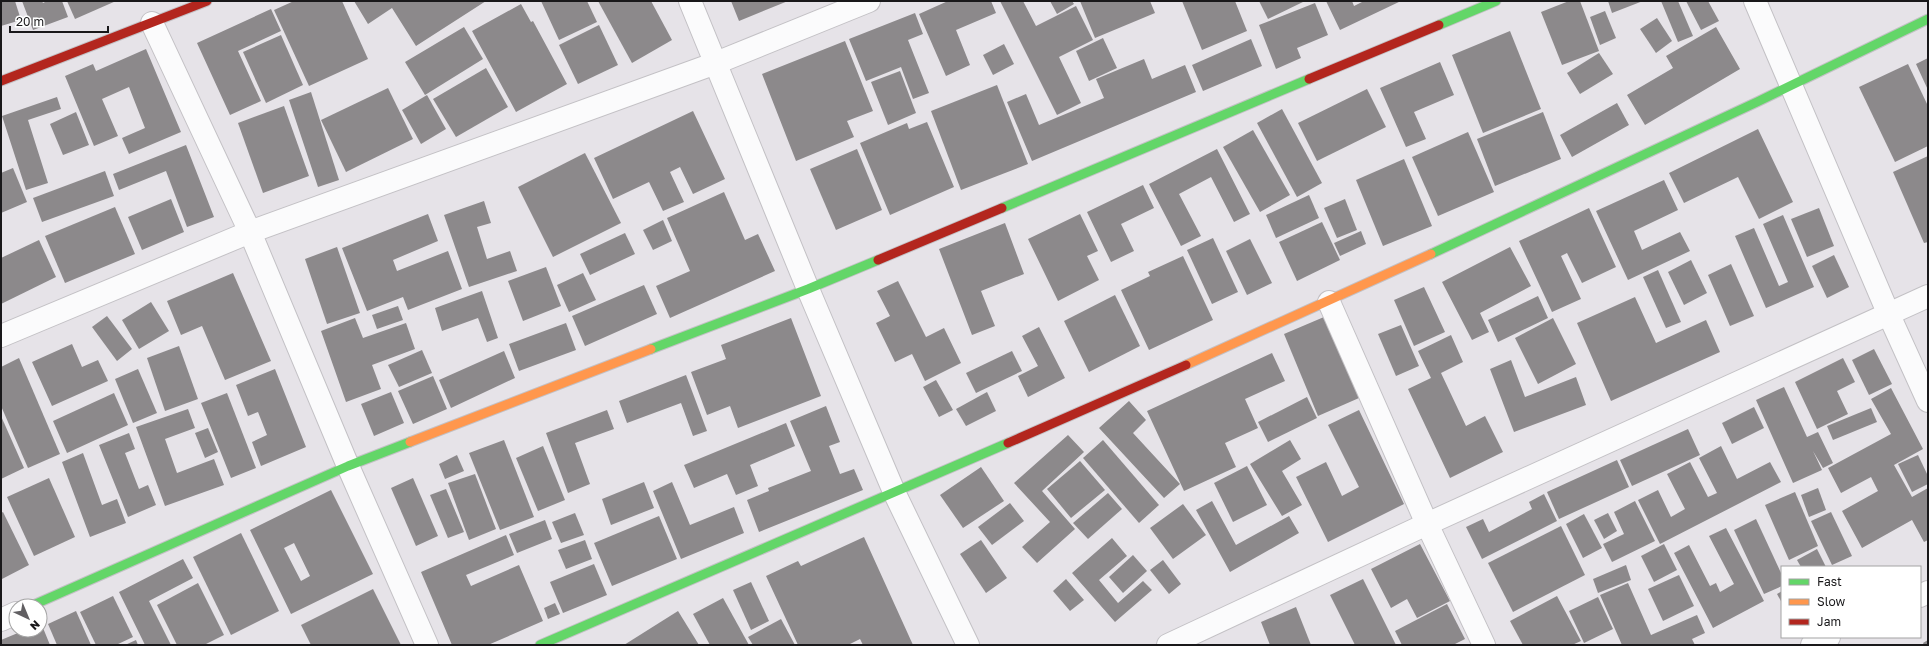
<svg xmlns="http://www.w3.org/2000/svg" width="1929" height="646" viewBox="0 0 1929 646" font-family="'Golos Text',sans-serif">
	<style>
		.building { fill: #8c898b; fill-rule: evenodd }
		.lines { fill: none; stroke-linecap: round; stroke-linejoin: round }
		.street-casing { stroke: #c3c1c5; stroke-width: 24 }
		.fast-casing { stroke: #c3c1c5; stroke-width: 11 }
		.slow-casing { stroke: #c3c1c5; stroke-width: 11 }
		.jam-casing { stroke: #c3c1c5; stroke-width: 11 }
		.street { stroke: #fbfbfc; stroke-width: 22 }
		.fast { stroke: #63d668; stroke-width: 9 }
		.slow { stroke: #ff974d; stroke-width: 9 }
		.jam { stroke: #b3261e; stroke-width: 9 }
	</style>
	<rect width="100%" height="100%" fill="#e6e3e8"/>
	<g class="building">
		<path d="M1,1H15L21,20L1,26Z"/>
		<path d="M22,1H42L43,3L47,1H62L68,17L33,30Z"/>
		<path d="M67,1H116L75,19Z"/>
		<path d="M294,1H342L368,59L309,86L274,10Z"/>
		<path d="M354,1H486L416,46L392,8L368,24Z"/>
		<path d="M541,1H587L597,22L559,40Z"/>
		<path d="M598,1H651L672,40L632,63Z"/>
		<path d="M731,1H788L739,21Z"/>
		<path d="M948,1H991L996,13L956,30L970,65L946,76L919,14Z"/>
		<path d="M1000,1H1023L1036,26L1076,6L1093,40L1059,57L1081,103L1057,115Z"/>
		<path d="M1050,1H1072L1074,4L1057,14Z"/>
		<path d="M1080,1H1150L1155,13L1095,38Z"/>
		<path d="M1182,1H1235L1247,31L1202,50Z"/>
		<path d="M1259,1H1305L1268,19Z"/>
		<path d="M1326,1H1352L1354,6L1364,1H1401L1340,30Z"/>
		<path d="M1569,1H1580L1599,51L1562,65L1541,12Z"/>
		<path d="M1608,1H1643L1612,13Z"/>
		<path d="M1661,1H1678L1693,36L1678,42Z"/>
		<path d="M1686,1H1708L1719,21L1701,30Z"/>
		<path d="M1315,3L1328,35L1297,48L1301,58L1276,69L1259,25Z"/>
		<path d="M521,4L531,22L533,21L567,84L516,112L472,31Z"/>
		<path d="M271,9L281,31L238,51L261,101L230,115L197,43Z"/>
		<path d="M1605,11L1616,38L1600,45L1590,17Z"/>
		<path d="M915,13L923,34L908,40L929,93L913,99L901,67L866,81L849,39Z"/>
		<path d="M1657,18L1672,41L1656,53L1640,29Z"/>
		<path d="M599,25L618,65L578,84L559,45Z"/>
		<path d="M464,27L483,59L425,95L405,62Z"/>
		<path d="M1716,27L1740,69L1645,125L1627,95L1673,68L1666,56Z"/>
		<path d="M1510,31L1541,109L1483,133L1452,55Z"/>
		<path d="M281,35L303,85L266,103L243,52Z"/>
		<path d="M1103,38L1117,68L1089,81L1076,51Z"/>
		<path d="M1251,39L1262,66L1203,91L1192,65Z"/>
		<path d="M845,41L873,111L847,121L854,137L796,161L762,74Z"/>
		<path d="M1004,44L1014,64L993,75L983,55Z"/>
		<path d="M146,49L181,132L129,154L122,138L145,128L129,87L102,99L118,136L94,146L65,76L93,64L96,71Z"/>
		<path d="M1599,53L1613,74L1580,94L1567,73Z"/>
		<path d="M1928,58V90L1916,64Z"/>
		<path d="M1144,59L1152,79L1185,65L1196,92L1032,161L1007,102L1026,94L1039,125L1104,98L1096,79Z"/>
		<path d="M1440,62L1454,95L1414,112L1426,139L1406,147L1380,88Z"/>
		<path d="M1908,64L1928,106V146L1895,162L1859,87Z"/>
		<path d="M486,68L508,107L456,137L433,99Z"/>
		<path d="M900,71L916,113L888,125L871,82Z"/>
		<path d="M997,85L1028,164L961,190L931,111Z"/>
		<path d="M388,88L413,139L346,172L321,120Z"/>
		<path d="M1367,89L1386,127L1317,161L1298,123Z"/>
		<path d="M311,92L339,180L318,187L289,100Z"/>
		<path d="M427,95L446,129L421,144L402,110Z"/>
		<path d="M57,97L61,109L28,120L48,183L26,190L2,116Z"/>
		<path d="M1617,103L1629,125L1572,157L1560,135Z"/>
		<path d="M284,106L309,176L263,193L238,123Z"/>
		<path d="M1282,109L1322,183L1297,197L1257,123Z"/>
		<path d="M693,111L725,179L693,194L680,167L670,172L684,202L663,211L649,182L613,199L594,158Z"/>
		<path d="M76,112L89,145L63,155L50,124Z"/>
		<path d="M1543,112L1561,159L1495,186L1477,139Z"/>
		<path d="M927,122L954,187L890,215L860,143L907,123L909,129Z"/>
		<path d="M1758,129L1793,202L1759,219L1738,177L1684,203L1669,173Z"/>
		<path d="M1253,130L1290,195L1260,212L1223,147Z"/>
		<path d="M1468,132L1494,192L1438,216L1412,157Z"/>
		<path d="M186,145L214,217L187,227L166,171L119,190L113,174Z"/>
		<path d="M857,149L882,210L836,230L810,169Z"/>
		<path d="M1217,149L1250,214L1234,222L1211,177L1179,194L1201,236L1181,246L1149,184Z"/>
		<path d="M585,153L621,223L553,257L518,187Z"/>
		<path d="M1928,156V242L1924,243L1893,172Z"/>
		<path d="M1404,159L1432,226L1383,246L1356,180Z"/>
		<path d="M13,168L27,202L1,213V173Z"/>
		<path d="M105,171L114,196L42,222L33,198Z"/>
		<path d="M1664,180L1678,210L1634,231L1642,250L1680,232L1690,251L1628,280L1596,211Z"/>
		<path d="M1143,185L1154,208L1121,224L1134,251L1111,262L1087,212Z"/>
		<path d="M724,192L745,240L758,234L775,271L670,318L656,286L690,271L667,218Z"/>
		<path d="M1309,195L1319,218L1276,238L1266,215Z"/>
		<path d="M171,199L184,232L142,250L128,217Z"/>
		<path d="M1345,199L1357,230L1337,238L1324,208Z"/>
		<path d="M484,201L491,223L477,227L487,259L510,251L517,271L469,287L444,215Z"/>
		<path d="M115,207L135,254L65,283L45,236Z"/>
		<path d="M1589,208L1616,267L1582,283L1567,253L1561,256L1581,299L1552,312L1519,241Z"/>
		<path d="M1819,208L1834,246L1807,257L1791,219Z"/>
		<path d="M428,214L438,241L393,260L397,271L448,251L462,289L408,310L403,297L367,311L342,248Z"/>
		<path d="M1080,214L1098,251L1087,256L1099,280L1058,301L1028,239Z"/>
		<path d="M1783,215L1814,287L1766,308L1735,236L1754,228L1779,286L1788,282L1763,224Z"/>
		<path d="M663,220L672,241L653,250L643,230Z"/>
		<path d="M1322,222L1340,260L1297,281L1279,242Z"/>
		<path d="M1005,223L1024,274L981,291L995,326L972,335L939,249Z"/>
		<path d="M1361,231L1366,244L1340,256L1334,243Z"/>
		<path d="M625,233L635,254L590,275L580,254Z"/>
		<path d="M1213,238L1238,292L1212,304L1187,250Z"/>
		<path d="M1250,239L1272,283L1247,295L1226,251Z"/>
		<path d="M39,240L56,277L1,304V258Z"/>
		<path d="M337,247L360,313L327,324L305,259Z"/>
		<path d="M1510,247L1531,286L1480,313L1489,332L1472,340L1442,282Z"/>
		<path d="M1834,255L1849,287L1827,298L1812,266Z"/>
		<path d="M1183,256L1213,320L1149,350L1121,290L1150,276L1148,272Z"/>
		<path d="M1691,260L1707,293L1684,305L1668,272Z"/>
		<path d="M1731,264L1754,316L1730,326L1708,275Z"/>
		<path d="M546,267L561,306L523,321L508,281Z"/>
		<path d="M1658,270L1681,322L1666,328L1643,277Z"/>
		<path d="M233,273L271,361L225,380L202,326L181,335L167,301Z"/>
		<path d="M583,273L596,300L569,312L557,285Z"/>
		<path d="M898,281L926,337L944,328L961,363L925,381L912,354L895,362L876,323L890,316L877,291Z"/>
		<path d="M644,285L657,314L585,346L572,316Z"/>
		<path d="M1424,287L1445,332L1414,346L1394,300Z"/>
		<path d="M482,291L498,338L487,342L478,318L442,331L435,308Z"/>
		<path d="M1115,295L1140,346L1089,372L1064,321Z"/>
		<path d="M1538,296L1548,318L1498,342L1488,320Z"/>
		<path d="M1635,297L1656,343L1706,320L1720,352L1611,401L1577,323Z"/>
		<path d="M151,302L169,331L139,349L122,320Z"/>
		<path d="M398,306L403,320L377,329L372,315Z"/>
		<path d="M107,316L132,349L117,361L92,327Z"/>
		<path d="M1324,317L1359,398L1318,416L1284,334Z"/>
		<path d="M355,318L363,338L406,323L415,349L372,365L381,389L346,402L321,331Z"/>
		<path d="M791,318L821,396L738,428L730,406L707,415L691,372L726,359L721,345Z"/>
		<path d="M1553,318L1576,364L1538,384L1515,338Z"/>
		<path d="M566,323L576,350L519,371L509,344Z"/>
		<path d="M1401,325L1419,366L1396,376L1378,334Z"/>
		<path d="M1039,327L1065,378L1028,397L1018,376L1038,366L1022,336Z"/>
		<path d="M1451,335L1463,362L1441,373L1466,426L1485,416L1503,452L1450,478L1408,389L1431,378L1418,351Z"/>
		<path d="M72,344L82,367L98,360L108,381L52,406L32,362Z"/>
		<path d="M179,346L198,399L165,411L147,358Z"/>
		<path d="M1874,349L1892,384L1869,395L1852,360Z"/>
		<path d="M422,350L432,373L399,387L388,365Z"/>
		<path d="M504,351L515,378L451,408L439,380Z"/>
		<path d="M1012,351L1022,371L976,393L966,373Z"/>
		<path d="M1272,353L1285,381L1245,399L1258,428L1225,443L1236,467L1184,491L1147,411Z"/>
		<path d="M19,358L60,454L28,468L1,406V367Z"/>
		<path d="M1843,358L1855,382L1837,391L1848,414L1817,429L1795,382Z"/>
		<path d="M1511,360L1525,397L1576,377L1586,405L1514,432L1490,369Z"/>
		<path d="M138,369L157,413L133,423L115,379Z"/>
		<path d="M275,369L306,447L261,466L252,442L267,435L258,412L248,416L236,385Z"/>
		<path d="M686,375L707,431L693,436L681,403L627,423L619,401Z"/>
		<path d="M433,376L447,409L413,424L398,391Z"/>
		<path d="M936,380L953,410L939,417L923,387Z"/>
		<path d="M1784,387L1807,437L1818,432L1833,463L1823,468L1813,451L1822,470L1793,483L1756,400Z"/>
		<path d="M1891,388L1923,449L1894,465L1912,497L1928,488V540L1924,542L1912,520L1862,548L1842,511L1878,491L1871,477L1841,493L1828,468L1891,434L1871,399Z"/>
		<path d="M391,392L404,423L374,436L361,404Z"/>
		<path d="M987,392L996,411L966,426L956,409Z"/>
		<path d="M114,393L128,425L67,453L53,421Z"/>
		<path d="M227,393L256,468L231,478L201,403Z"/>
		<path d="M1307,397L1317,418L1268,442L1258,422Z"/>
		<path d="M1129,401L1146,420L1133,433L1180,484L1164,498L1099,428Z"/>
		<path d="M826,406L840,442L829,446L840,474L854,469L863,490L759,532L747,500L769,491L768,488L811,471L790,421Z"/>
		<path d="M1754,407L1764,428L1732,444L1722,423Z"/>
		<path d="M1871,408L1877,422L1833,440L1827,426Z"/>
		<path d="M188,409L195,428L165,439L177,473L214,459L224,485L165,506L136,427Z"/>
		<path d="M607,410L614,429L575,443L590,484L568,493L546,433Z"/>
		<path d="M1359,410L1404,504L1328,542L1296,477L1326,462L1342,496L1359,487L1328,425Z"/>
		<path d="M1,416L24,468L1,479Z"/>
		<path d="M786,423L795,446L750,465L758,486L736,495L727,474L694,488L684,465Z"/>
		<path d="M208,428L218,452L205,458L195,433Z"/>
		<path d="M1688,429L1700,455L1632,486L1620,460Z"/>
		<path d="M129,433L135,449L125,453L139,489L148,485L156,505L128,517L99,445Z"/>
		<path d="M1068,435L1084,452L1042,491L1075,529L1037,563L1022,547L1050,522L1014,483Z"/>
		<path d="M504,440L534,517L500,530L469,453Z"/>
		<path d="M1103,440L1159,505L1139,523L1083,458Z"/>
		<path d="M1290,440L1301,459L1282,471L1302,505L1282,516L1250,464Z"/>
		<path d="M543,446L565,500L538,511L516,458Z"/>
		<path d="M1721,446L1737,479L1770,462L1781,482L1660,544L1638,500L1658,490L1671,517L1685,509L1667,474L1690,462L1708,497L1717,493L1699,458Z"/>
		<path d="M83,453L102,505L117,499L126,523L90,537L62,462Z"/>
		<path d="M457,455L464,471L445,479L439,464Z"/>
		<path d="M1918,455L1928,476V484L1912,492L1898,464Z"/>
		<path d="M1617,460L1629,487L1559,519L1547,492Z"/>
		<path d="M1080,461L1105,490L1071,518L1047,489Z"/>
		<path d="M1247,466L1267,505L1233,522L1214,483Z"/>
		<path d="M981,467L1004,501L963,528L940,495Z"/>
		<path d="M475,474L496,529L469,540L448,483Z"/>
		<path d="M49,478L75,537L34,556L7,497Z"/>
		<path d="M413,478L438,536L416,546L391,488Z"/>
		<path d="M644,482L654,508L611,525L602,499Z"/>
		<path d="M672,482L690,525L734,507L744,533L681,559L653,491Z"/>
		<path d="M1818,488L1826,510L1809,517L1801,495Z"/>
		<path d="M446,489L464,532L448,538L430,495Z"/>
		<path d="M331,490L373,574L291,614L250,530ZM294,543L310,576L301,581L284,548Z"/>
		<path d="M1795,492L1818,546L1789,560L1765,505Z"/>
		<path d="M1108,493L1122,509L1088,539L1073,523Z"/>
		<path d="M1544,494L1557,521L1482,559L1466,527L1483,519L1489,532L1532,509L1529,502Z"/>
		<path d="M1212,501L1236,545L1289,516L1299,533L1230,572L1196,510Z"/>
		<path d="M1635,501L1655,541L1612,562L1603,544L1624,534L1614,512Z"/>
		<path d="M1010,503L1024,521L992,545L978,527Z"/>
		<path d="M1183,504L1206,535L1173,559L1150,528Z"/>
		<path d="M3,512L29,565L2,579L1,513Z"/>
		<path d="M1831,512L1852,556L1832,565L1811,521Z"/>
		<path d="M575,513L584,535L561,543L552,522Z"/>
		<path d="M1608,513L1617,531L1604,539L1594,520Z"/>
		<path d="M1584,514L1602,548L1583,558L1566,524Z"/>
		<path d="M659,516L677,559L612,586L594,543Z"/>
		<path d="M1756,519L1782,575V586L1764,594L1734,530Z"/>
		<path d="M545,520L552,539L517,553L509,534Z"/>
		<path d="M1561,526L1585,575L1513,612L1488,563Z"/>
		<path d="M1726,528L1764,601L1713,628L1674,553L1689,545L1710,586L1716,583L1720,592L1734,584L1709,536Z"/>
		<path d="M241,533L279,611L231,635L193,557Z"/>
		<path d="M506,535L514,555L466,575L471,586L519,565L543,621L488,645H452L421,572Z"/>
		<path d="M864,537L913,645H863L860,639L848,645H798L766,576L798,561L801,566Z"/>
		<path d="M1112,538L1127,556L1099,580L1118,603L1143,581L1152,590L1115,622L1072,573Z"/>
		<path d="M585,540L592,559L566,569L558,550Z"/>
		<path d="M981,540L1007,578L986,593L960,554Z"/>
		<path d="M1420,544L1450,601L1417,618L1407,599L1391,608L1371,569Z"/>
		<path d="M1664,544L1677,570L1654,582L1641,556Z"/>
		<path d="M1817,549L1826,567H1801L1797,560Z"/>
		<path d="M1133,555L1147,571L1123,593L1109,577Z"/>
		<path d="M183,559L193,578L149,601L171,645H145L119,592Z"/>
		<path d="M1163,560L1181,584L1169,594L1150,570Z"/>
		<path d="M594,564L607,595L563,613L550,582Z"/>
		<path d="M1626,565L1631,580L1598,593L1593,579Z"/>
		<path d="M1679,575L1694,606L1663,621L1648,589Z"/>
		<path d="M1066,579L1084,600L1070,611L1053,591Z"/>
		<path d="M1363,579L1396,645H1355L1330,595Z"/>
		<path d="M751,582L769,621L751,630L733,590Z"/>
		<path d="M198,583L224,635L204,645H177L157,605Z"/>
		<path d="M1628,583L1651,635L1697,615L1705,633L1692,639L1695,645H1622L1600,595Z"/>
		<path d="M373,589L401,645H311L301,625Z"/>
		<path d="M1782,591V603L1777,594Z"/>
		<path d="M113,596L133,637L116,645H96L80,612Z"/>
		<path d="M1557,596L1581,641L1572,645H1523L1510,621Z"/>
		<path d="M1598,597L1613,629L1584,643L1569,611Z"/>
		<path d="M723,598L749,645H710L693,614Z"/>
		<path d="M555,603L560,614L548,619L544,608Z"/>
		<path d="M1447,604L1465,639L1453,645H1402L1395,631Z"/>
		<path d="M1296,607L1311,645H1270L1261,622Z"/>
		<path d="M76,611L91,645H57L48,624Z"/>
		<path d="M678,611L699,645H624Z"/>
		<path d="M781,619L795,645H753L748,637Z"/>
		<path d="M41,623L50,645H1V640L25,630H40Z"/>
		<path d="M136,640L138,645H125Z"/>
		<path d="M1928,640V645H1924L1923,643Z"/>
	</g>
	<g class="lines">
		<defs>
			<g id="street">
				<path d="M690,1L808,289L895,494L968,645"/>
				<path d="M1755,1L1889,315L1928,401"/>
				<path d="M152,23L250,232L348,466L427,645"/>
				<path d="M1329,302L1427,524L1484,645"/>
				<path d="M1,336L250,232L716,63L869,1"/>
				<path d="M1920,596L1928,592"/>
				<path d="M1,620L16,613"/>
				<path d="M1168,645L1427,524L1928,296"/>
				<path d="M1812,645L1829,637"/>
			</g>
			<g id="fast">
				<path d="M1439,25L1496,1"/>
				<path d="M1002,208L1309,79"/>
				<path d="M1431,254L1757,102L1928,19"/>
				<path d="M651,349L808,289L878,260"/>
				<path d="M31,606L348,466L410,442"/>
				<path d="M540,645L1008,443"/>
			</g>
			<g id="slow">
				<path d="M1186,365L1431,254"/>
				<path d="M410,442L651,349"/>
			</g>
			<g id="jam">
				<path d="M1309,79L1439,25"/>
				<path d="M1,81L207,1"/>
				<path d="M878,260L1002,208"/>
				<path d="M1008,443L1186,365"/>
			</g>
		</defs>
		<use href="#street" class="street-casing"/>
		<use href="#fast" class="fast-casing"/>
		<use href="#slow" class="slow-casing"/>
		<use href="#jam" class="jam-casing"/>
		<use href="#street" class="street"/>
		<use href="#fast" class="fast"/>
		<use href="#slow" class="slow"/>
		<use href="#jam" class="jam"/>
	</g>
	<rect width="1929" height="646" fill="none" stroke="#19181a" stroke-width="4"/>
	<rect x="1781" y="566" width="140" height="72" fill="#ffffff" stroke="#a3a3a3"/>
	<rect x="1789" y="579" width="20" height="6" fill="#63d668" stroke="#a3a3a3"/>
	<text x="1817" y="586" font-size="12" fill="#19181a">Fast</text>
	<rect x="1789" y="599" width="20" height="6" fill="#ff974d" stroke="#a3a3a3"/>
	<text x="1817" y="606" font-size="12" fill="#19181a">Slow</text>
	<rect x="1789" y="619" width="20" height="6" fill="#b3261e" stroke="#a3a3a3"/>
	<text x="1817" y="626" font-size="12" fill="#19181a">Jam</text>
	<g transform="translate(28 618) rotate(136)"><circle r="19" fill="#ffffff" stroke="#a3a3a3"/>
	<path d="M0-3L7 15L0 10L-7 15Z" fill="#615f62"/>
	<text y="-6" font-size="11" font-weight="bold" text-anchor="middle" fill="#19181a">N</text>
	</g>
	<path d="M10 26v6h98v-6" fill="none" stroke="#19181a" stroke-width="2"/>
	<text x="16" y="26" font-size="12" fill="#19181a" stroke="#ffffff" stroke-width="3" paint-order="stroke">20 m</text>
</svg>
